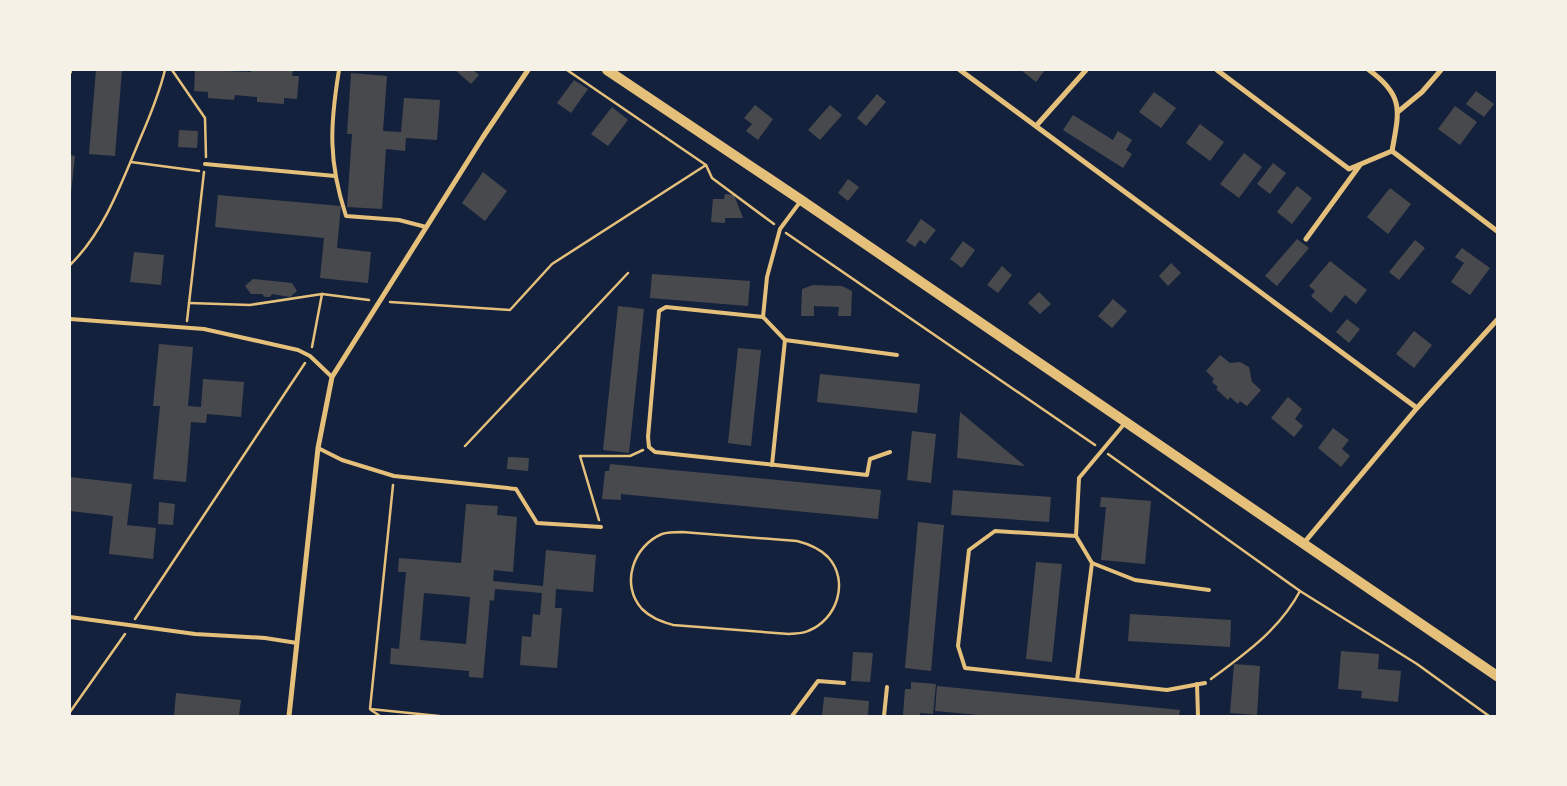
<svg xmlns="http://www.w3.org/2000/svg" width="1567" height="786" viewBox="0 0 1567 786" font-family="'Noto Serif',serif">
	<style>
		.building { fill: #48494c; fill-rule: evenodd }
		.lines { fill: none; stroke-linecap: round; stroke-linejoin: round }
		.path { stroke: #e5c07b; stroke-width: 2.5 }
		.service { stroke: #e5c07b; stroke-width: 4 }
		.minor { stroke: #e5c07b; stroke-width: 5 }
		.secondary { stroke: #e5c07b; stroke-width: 10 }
	</style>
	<rect width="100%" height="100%" fill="#14213d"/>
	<g class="building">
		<path d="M96,70H122L115,156L89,154Z"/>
		<path d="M195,70L251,72V70H293L292,76H299L297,99L284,98V104L257,102V97L235,95L234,100L208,98V92L194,91Z"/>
		<path d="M455,70H473L479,75L471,84Z"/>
		<path d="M1021,70H1045L1036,82Z"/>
		<path d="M351,73L387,76L383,131L401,132L404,98L440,100L437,140L406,138L405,151L386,149L382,209L347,207L352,134H347Z"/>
		<path d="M574,80L588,89L571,113L557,103Z"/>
		<path d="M1476,91L1494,104L1484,117L1466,104Z"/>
		<path d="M1154,92L1176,108L1161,128L1139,112Z"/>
		<path d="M877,94L886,102L866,126L857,118Z"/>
		<path d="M755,105L773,119L758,140L746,131L752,124L744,118Z"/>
		<path d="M830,105L842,115L820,140L808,130Z"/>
		<path d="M1455,106L1477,122L1460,145L1438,129Z"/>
		<path d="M612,107L628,120L608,146L591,134Z"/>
		<path d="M1073,115L1113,140L1118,131L1132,140L1126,150L1132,154L1123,168L1063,130Z"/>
		<path d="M1200,124L1224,142L1210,161L1186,143Z"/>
		<path d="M179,130L198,131L197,148L178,147Z"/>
		<path d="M1244,153L1262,167L1239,198L1220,184Z"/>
		<path d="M70,155L75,156L71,193H70Z"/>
		<path d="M1273,163L1286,173L1270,194L1257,184Z"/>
		<path d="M483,172L507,191L485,221L462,203Z"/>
		<path d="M848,179L859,187L848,201L838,193Z"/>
		<path d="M1297,186L1312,198L1292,224L1277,212Z"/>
		<path d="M1390,188L1411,204L1388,234L1367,217Z"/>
		<path d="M725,194L734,195L743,218H725V223L711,222L713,199H724Z"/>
		<path d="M218,195L341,206L337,248L371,252L368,283L320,278L324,238L215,227Z"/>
		<path d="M921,219L936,230L925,244L920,240L915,247L906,241Z"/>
		<path d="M1297,239L1309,248L1277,286L1265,276Z"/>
		<path d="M1415,240L1425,248L1399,280L1389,272Z"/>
		<path d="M963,241L975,250L962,268L950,259Z"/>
		<path d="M1462,248L1490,268L1470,295L1451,282L1464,263L1455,257Z"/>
		<path d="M134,252L164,255L161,285L130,282Z"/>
		<path d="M1330,261L1367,290L1356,304L1345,295L1331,313L1311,296L1315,291L1309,286Z"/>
		<path d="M1171,263L1181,273L1168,286L1159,276Z"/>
		<path d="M1002,266L1012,275L998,293L987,285Z"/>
		<path d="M652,274L750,281L748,306L650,298Z"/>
		<path d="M253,279L292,283L297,291L290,297L272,294L270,297H265L262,294H251L245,286Z"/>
		<path d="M813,285L842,286L852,291L851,316H838L839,307L814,306V316H801L802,289Z"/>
		<path d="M1039,292L1051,304L1040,314L1028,303Z"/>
		<path d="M1113,299L1127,311L1112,328L1098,316Z"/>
		<path d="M618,306L644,309L629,453L603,450Z"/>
		<path d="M1347,319L1360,329L1349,343L1336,332Z"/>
		<path d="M1414,331L1432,345L1414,368L1396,354Z"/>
		<path d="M159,344L193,347L188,406L201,407L203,379L244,382L241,417L207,414L206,423L191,422L186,482L153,479L160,406H153Z"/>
		<path d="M738,348L761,350L751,446L728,443Z"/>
		<path d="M1220,355L1230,363L1240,362L1249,367L1252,382L1261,390L1247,406L1240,401L1238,404L1230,397L1228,400L1216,389L1218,387L1212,382L1214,379L1206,371Z"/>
		<path d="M820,374L920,384L917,413L817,402Z"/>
		<path d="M1288,397L1302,409L1295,419L1303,426L1294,437L1271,418Z"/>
		<path d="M960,412L1025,466L957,458Z"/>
		<path d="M1333,428L1349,440L1342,449L1350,456L1341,467L1318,448Z"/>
		<path d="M912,431L936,434L931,483L907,480Z"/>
		<path d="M508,457L529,458L528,471L507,469Z"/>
		<path d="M610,464L881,490L878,519L621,494V500L602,499L605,471H609Z"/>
		<path d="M70,477L132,484L127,525L156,528L153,559L109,554L113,516L70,511Z"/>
		<path d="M953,490L1051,497L1049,522L951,515Z"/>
		<path d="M1101,497L1151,501L1145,564L1101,560L1106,507H1100Z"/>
		<path d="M159,502L175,504L173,525L158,524Z"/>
		<path d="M466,504L498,506L497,515L517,517L513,572L494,570L493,581L543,586L546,550L596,555L593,592L556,589L555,608H562L557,668L520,665L522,636L531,637L533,614L540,615L542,593L495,589L494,601L490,600L483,678L469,677V671L390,664L391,648L399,649L406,572H398L399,558L461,563ZM424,593L470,597L466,644L420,640Z"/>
		<path d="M918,522L944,525L931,671L905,668Z"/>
		<path d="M1036,562L1062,564L1052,662L1026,659Z"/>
		<path d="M1130,614L1231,620L1230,647L1128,641Z"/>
		<path d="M1341,651L1379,654L1378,669L1401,671L1398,702L1361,698L1362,691L1338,689Z"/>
		<path d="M853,652L873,653L870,682L851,681Z"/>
		<path d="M1234,664L1260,666L1257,715L1230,713Z"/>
		<path d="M911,682L936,684L933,714L920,713V716L903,715L905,689H911Z"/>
		<path d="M937,686L1180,710L1179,716H990L935,711Z"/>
		<path d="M176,693L241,700L239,716H174Z"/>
		<path d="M824,697L869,701L868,716H822Z"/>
	</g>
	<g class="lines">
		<g class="path">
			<path d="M172,70L205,118L206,157"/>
			<path d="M567,70L706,165"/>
			<path d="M131,162L199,171"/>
			<path d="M786,233L1095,445"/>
			<path d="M70,265C104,232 122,182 140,139C150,116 159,94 165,70"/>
			<path d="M390,302L510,310L552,264L706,165L712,178L774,224"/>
			<path d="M189,303L250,305L322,294"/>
			<path d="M187,321L204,172"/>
			<path d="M312,347L322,294L369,300"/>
			<path d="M465,446L628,273"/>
			<path d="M1108,454L1300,591"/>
			<path d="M393,485L370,709L439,716"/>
			<path d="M599,520L580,456H630L643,450"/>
			<path d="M682,532L797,541C809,544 819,548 828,557C850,581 837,620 808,631C802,634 795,633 789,634L673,625C661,621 651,618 642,609C620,585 633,546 662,534C668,532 675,532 682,532Z"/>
			<path d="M135,619L305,363"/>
			<path d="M1211,679C1245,654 1280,629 1300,591L1417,664L1489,716"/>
			<path d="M371,710L380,716"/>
			<path d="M70,712L125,634"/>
		</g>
		<g class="service">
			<path d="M339,70C330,125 328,161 346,216L399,220L426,227"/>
			<path d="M70,72V70"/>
			<path d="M205,164L335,176"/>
			<path d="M763,317L666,307L659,311L648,437L649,447L655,452L867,475L870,459L890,452"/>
			<path d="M70,319L204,329L298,350L310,356L332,377"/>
			<path d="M785,340L897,355"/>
			<path d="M318,448L342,460L394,476L516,489L537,523L601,527"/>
			<path d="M772,465L785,340L763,317L767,277L780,229L800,202"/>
			<path d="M1076,536L995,531L969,550L958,646L965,668L1167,690L1205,683"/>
			<path d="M1092,563L1135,580L1209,590"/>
			<path d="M70,617L195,634L265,638L297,643"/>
			<path d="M1077,680L1092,563L1076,536L1079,478L1125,423"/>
			<path d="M1197,684L1198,716"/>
			<path d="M792,716L818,681L844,683"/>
			<path d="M884,716L887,687"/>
		</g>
		<g class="minor">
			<path d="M960,70L1417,408"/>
			<path d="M1217,70L1349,169L1392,151"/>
			<path d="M1369,70C1405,96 1399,112 1392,151L1497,231"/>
			<path d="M1399,111L1422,92L1441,70"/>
			<path d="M1036,126L1086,70"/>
			<path d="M1306,239L1360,165"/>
			<path d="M1303,544L1417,408L1497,320"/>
			<path d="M289,716L318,448L332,377L483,137L528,70"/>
		</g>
		<path class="secondary" d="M607,70L801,200L1497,676"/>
	</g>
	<rect width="1567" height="786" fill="none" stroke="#f6f1e7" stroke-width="142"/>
</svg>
